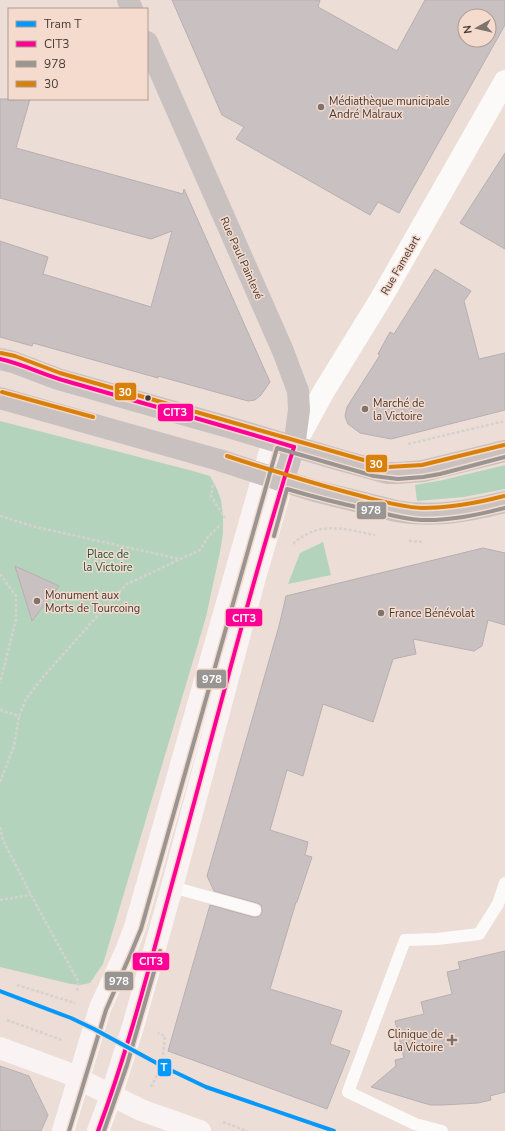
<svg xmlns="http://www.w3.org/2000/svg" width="505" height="1131" viewBox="0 0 505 1131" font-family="'Nunito Sans',sans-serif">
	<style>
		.green { fill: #b4d3bd }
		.building { fill: #c9c0c1; stroke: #b8afb0; fill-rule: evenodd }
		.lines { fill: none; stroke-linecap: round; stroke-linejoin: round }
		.path { stroke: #d5d1cf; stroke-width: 2.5; stroke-dasharray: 3 2; stroke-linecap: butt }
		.lane { stroke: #fcfaf9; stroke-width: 12 }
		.street { stroke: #fcfaf9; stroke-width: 22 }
		.secondary { stroke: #f9f4f3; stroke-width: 22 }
		.primary { stroke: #c9c1c0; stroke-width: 22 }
		.bus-1-casing { stroke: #f5dbcd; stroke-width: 7 }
		.bus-2-casing { stroke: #f5dbcd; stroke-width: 7 }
		.bus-3-casing { stroke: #f5dbcd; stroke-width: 7 }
		.bus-1 { stroke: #ff0096; stroke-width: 4 }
		.bus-2 { stroke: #989593; stroke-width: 4 }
		.bus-3 { stroke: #d9800a; stroke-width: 4 }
		.tram-1-casing { stroke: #f5dbcd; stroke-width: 7 }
		.tram-1 { stroke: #09f; stroke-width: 4 }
		.poi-dot { fill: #7e736d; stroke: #f5dbcd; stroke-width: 1.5 }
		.bus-dot { fill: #433934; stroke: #f5dbcd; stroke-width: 1.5 }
		.labels { text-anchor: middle; stroke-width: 3; stroke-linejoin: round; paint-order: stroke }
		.poi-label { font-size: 11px; fill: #433934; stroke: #f5dbcd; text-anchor: start }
		.street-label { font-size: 11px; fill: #433934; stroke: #f5dbcd }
		.park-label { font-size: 11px; fill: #1c513b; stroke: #f5dbcd }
		.line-badge { stroke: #f5dbcd; stroke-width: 1.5 }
		.badge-label { font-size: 11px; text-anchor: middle; font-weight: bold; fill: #fff }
	</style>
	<rect width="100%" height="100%" fill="#ecded6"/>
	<g class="green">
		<path d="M0,421L193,471L210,476L217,489L221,500L223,516V533L220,552L206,617L103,964L90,983L81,985L71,984L0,967Z"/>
		<path d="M505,465V489L464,497L417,501L415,485L443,480Z"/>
		<path d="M323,542L331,575L288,584L300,553Z"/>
	</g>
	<g class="building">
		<path d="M172,0H320L318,7L397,51L425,0H505V25L399,213L378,202L370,215L236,139L244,127L222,115ZM465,16H489V40H465Z"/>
		<path d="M0,99H30L16,148L183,194L184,189L270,382L261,395L255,400L248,401L158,376V378L33,343L32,346L0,337V241L48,257L43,274L151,307L172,231L151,239L0,198Z"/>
		<path d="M505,153V249L460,223Z"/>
		<path d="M435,269L471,291L464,301L479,359L505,353V410L391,439L360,433L348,424L346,419L345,416L347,407L380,355L378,354L390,332L394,334Z"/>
		<path d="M483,548L505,553V625L488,620L482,646L474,651L413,639L416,654L393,659L373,722L323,704L303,776L287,770L270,830L308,842L305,855L312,857L297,902H296L270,989L342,1011L330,1044L350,1051L327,1109L168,1051L210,905L253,917H256L260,916L262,912V909L261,905L257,903L214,891L207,876L279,626L286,596Z"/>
		<path d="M15,566L59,586L32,621Z"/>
		<path d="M505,951V1092L490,1096L491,1100L478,1103L443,1105H431L420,1102L371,1087L396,1066L395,1060L404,1058L395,1021L424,1014L421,1002L452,994L447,972L460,969L458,962Z"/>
		<path d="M0,1066L29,1076L48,1115L41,1131H0Z"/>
	</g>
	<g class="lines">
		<g class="path">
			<path d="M408,444L505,421"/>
			<path d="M213,485L211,496L225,518"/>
			<path d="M0,516L36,527L180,559"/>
			<path d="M409,541L422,542"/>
			<path d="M293,544C319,520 344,529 375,535"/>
			<path d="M0,574L16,596V619L0,683"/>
			<path d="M0,710L19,716L26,699L43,677L92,622L127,584L200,550L208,537L221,524"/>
			<path d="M0,782L14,746L19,716"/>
			<path d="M0,827L3,840L31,895L78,981L77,993"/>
			<path d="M0,900L31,895"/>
			<path d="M17,985L75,1003"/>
			<path d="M7,1020L62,1040"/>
			<path d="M151,1087L162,1066L165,1036L158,1033"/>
			<path d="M223,1122L247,1131"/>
		</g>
		<g class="lane">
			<path d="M172,887L255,910"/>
			<path d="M442,1131L415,1124L348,1092L405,940L437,939L479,934L498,904L505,883"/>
		</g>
		<path class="street" d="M295,444L324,391L383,295L505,81"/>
		<g class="secondary">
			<path d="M0,1048L65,1072L141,1110L200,1131"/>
			<path d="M63,1131L100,1008L126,951L135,927L273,441"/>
			<path d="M98,1131L111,1096L134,1023L172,887L254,581L283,481"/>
		</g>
		<g class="primary">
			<path d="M128,0L132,9"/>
			<path d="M147,42L283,351L298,391L299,410L294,447L283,481"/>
			<path d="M0,359L13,362L58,379L228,427L340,460L387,473H398L423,471L505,451"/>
			<path d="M0,398L219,460L283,481L315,491L396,511C432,518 470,511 505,502"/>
		</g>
		<defs>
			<g id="bus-1">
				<path d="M0,359C23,364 44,375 66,381C142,403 218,424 294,447"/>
				<path d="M98,1131C127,1053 148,972 170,891C211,743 248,594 294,447"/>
			</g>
			<g id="bus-2">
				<path d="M274,536L287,489C314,497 342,504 370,510C387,514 403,519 421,520C449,521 477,515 505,508"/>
				<path d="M69,1131L106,1010L131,953L141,929L277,448L374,476L398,479L423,477L440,474L505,457"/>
				<path d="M104,1131L127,1065L160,951"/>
			</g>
			<g id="bus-3">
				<path d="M1,353L15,356L60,373L388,467L422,465L504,445"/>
				<path d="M2,392L93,417"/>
				<path d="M227,456C273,471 318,485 365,497C384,502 402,507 422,508C450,508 477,503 504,496"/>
			</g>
		</defs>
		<use href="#bus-1" class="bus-1-casing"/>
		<use href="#bus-2" class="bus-2-casing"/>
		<use href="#bus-3" class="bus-3-casing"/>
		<use href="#bus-1" class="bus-1"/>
		<use href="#bus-2" class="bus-2"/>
		<use href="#bus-3" class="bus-3"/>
		<defs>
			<path id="tram-1" d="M0,991L71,1018L94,1029L162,1066L206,1087L334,1131"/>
		</defs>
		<use href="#tram-1" class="tram-1-casing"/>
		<use href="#tram-1" class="tram-1"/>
	</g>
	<g class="poi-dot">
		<circle cx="321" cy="107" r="4"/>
		<circle cx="365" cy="409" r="4"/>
		<circle cx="37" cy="601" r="4"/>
		<circle cx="381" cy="613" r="4"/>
		<path d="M450 1034h4v4h4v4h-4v4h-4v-4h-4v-4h4z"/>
	</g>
	<circle class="bus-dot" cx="148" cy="398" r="3.5"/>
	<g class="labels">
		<g class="poi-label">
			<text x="329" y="105">Médiathèque municipale<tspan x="329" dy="13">André Malraux</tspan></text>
			<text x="373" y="407">Marché de<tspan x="373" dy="13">la Victoire</tspan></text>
			<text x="45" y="599">Monument aux<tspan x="45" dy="13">Morts de Tourcoing</tspan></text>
			<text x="389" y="617">France Bénévolat</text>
			<text x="443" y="1038" text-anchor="end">Clinique de<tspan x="443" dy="13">la Victoire</tspan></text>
		</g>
		<g class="street-label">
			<text transform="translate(242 258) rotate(66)" y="4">Rue Paul Painlevé</text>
			<text transform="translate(400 265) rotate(-60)" y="4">Rue Famelart</text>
		</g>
		<g class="park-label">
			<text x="108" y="558">Place de<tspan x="108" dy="13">la Victoire</tspan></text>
		</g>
	</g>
	<g class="line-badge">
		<rect x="114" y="382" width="23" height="19" rx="4" fill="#d9800a"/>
		<rect x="157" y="403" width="37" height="19" rx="4" fill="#ff0096"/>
		<rect x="365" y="454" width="23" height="19" rx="4" fill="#d9800a"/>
		<rect x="356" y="501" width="31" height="19" rx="4" fill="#989593"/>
		<rect x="225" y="608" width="38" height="19" rx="4" fill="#ff0096"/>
		<rect x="196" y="669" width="31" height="20" rx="4" fill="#989593"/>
		<rect x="132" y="952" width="38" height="19" rx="4" fill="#ff0096"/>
		<rect x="104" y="971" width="30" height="20" rx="4" fill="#989593"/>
		<rect x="157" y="1058" width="15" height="19" rx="4" fill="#09f"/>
	</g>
	<g class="badge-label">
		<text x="125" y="396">30</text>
		<text x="175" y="416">CIT3</text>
		<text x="376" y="468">30</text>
		<text x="371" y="514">978</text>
		<text x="244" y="622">CIT3</text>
		<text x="212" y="683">978</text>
		<text x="151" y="965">CIT3</text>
		<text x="119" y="985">978</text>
		<text x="164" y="1071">T</text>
	</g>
	<rect x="8" y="8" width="140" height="92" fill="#f5dbcd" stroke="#ae9a90"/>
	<rect x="16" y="21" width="20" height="6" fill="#0099ff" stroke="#ae9a90"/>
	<text x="44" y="28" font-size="12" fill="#433934">Tram T</text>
	<rect x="16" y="41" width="20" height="6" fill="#ff0096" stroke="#ae9a90"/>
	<text x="44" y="48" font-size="12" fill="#433934">CIT3</text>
	<rect x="16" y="61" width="20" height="6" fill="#989593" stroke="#ae9a90"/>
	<text x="44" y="68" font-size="12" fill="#433934">978</text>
	<rect x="16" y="81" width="20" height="6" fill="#d9800a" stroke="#ae9a90"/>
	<text x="44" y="88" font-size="12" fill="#433934">30</text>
	<g transform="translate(477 28) rotate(262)"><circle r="19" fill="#f5dbcd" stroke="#ae9a90"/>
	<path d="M0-3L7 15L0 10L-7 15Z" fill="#7e736d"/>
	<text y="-6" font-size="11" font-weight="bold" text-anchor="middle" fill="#433934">N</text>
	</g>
</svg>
